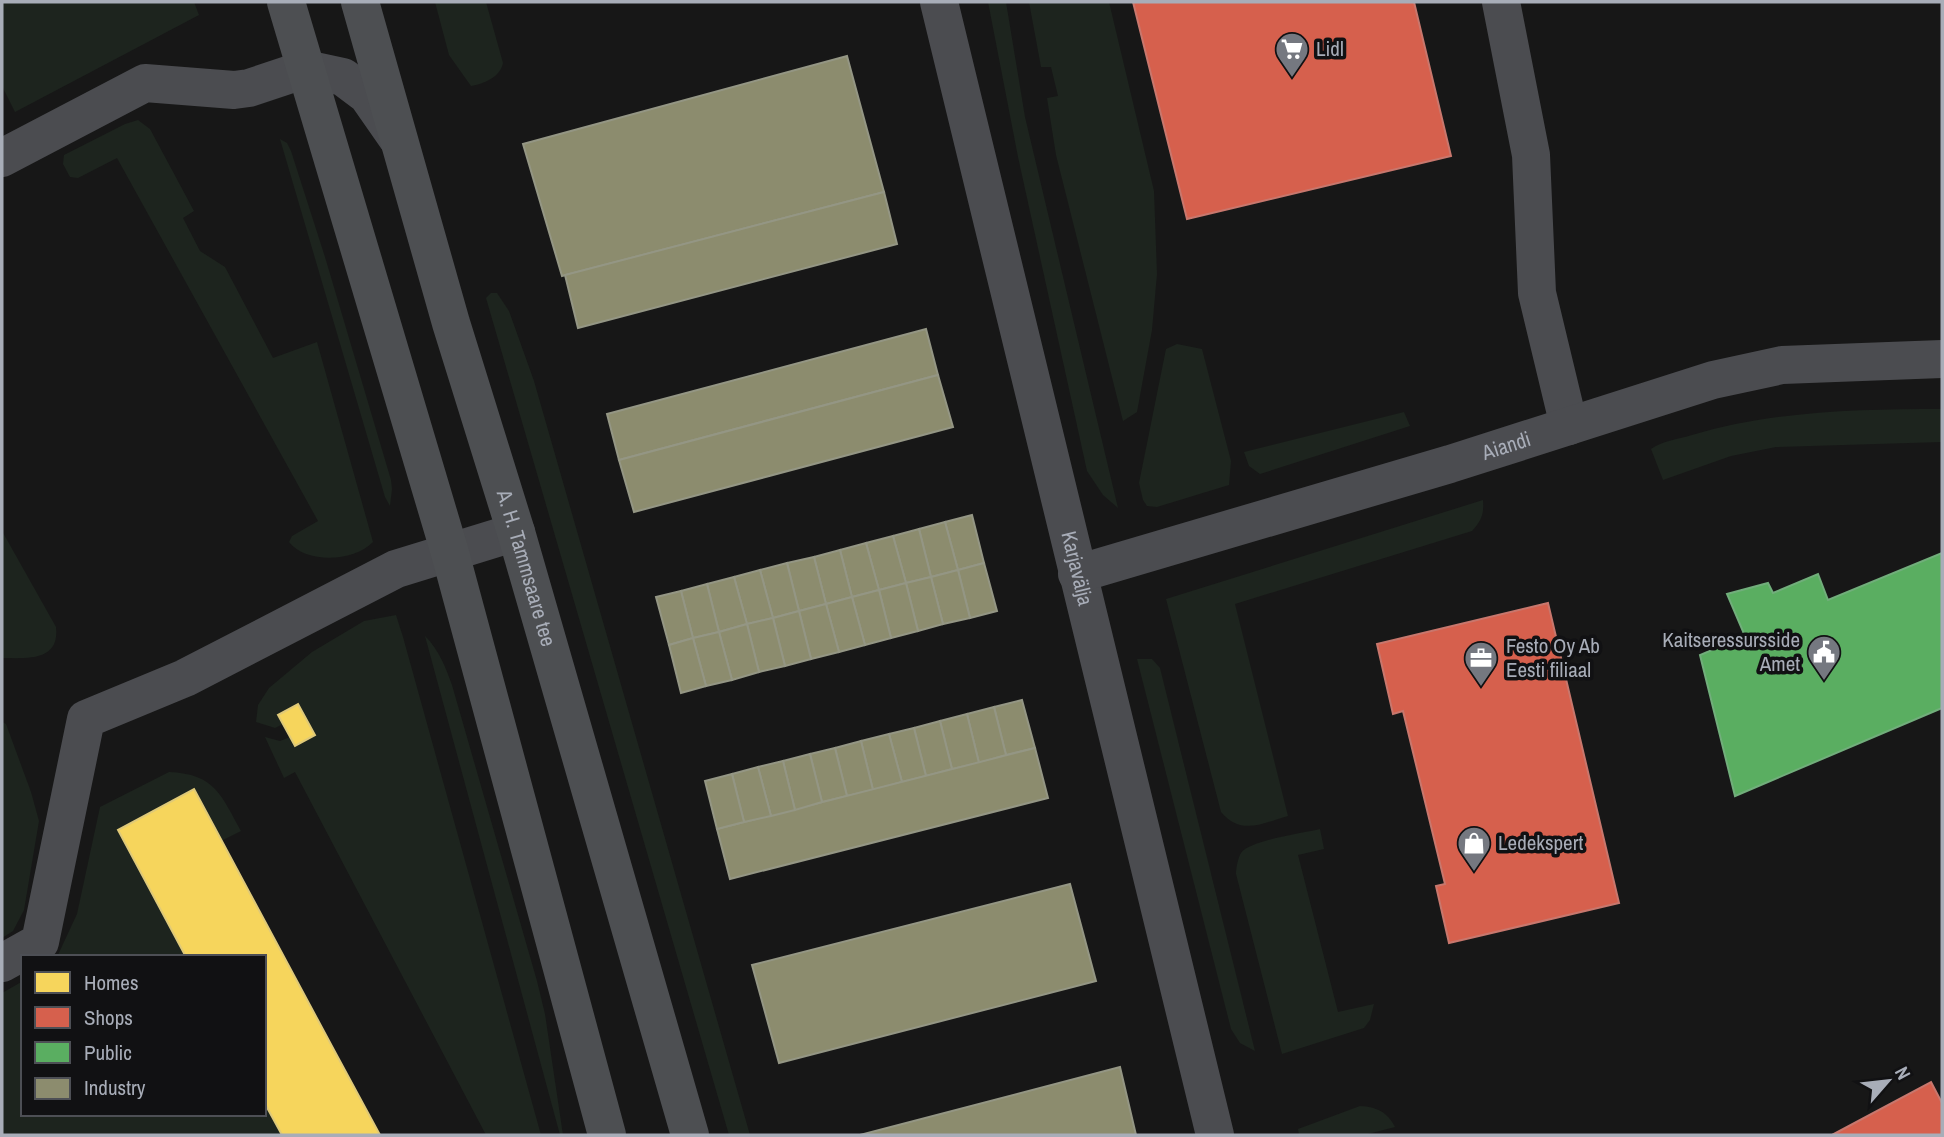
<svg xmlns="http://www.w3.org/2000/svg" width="1944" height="1137" viewBox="0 0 1944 1137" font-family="'Archivo Narrow',sans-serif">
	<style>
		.green { fill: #1d241e }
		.homes { fill: #f6d55c; stroke: #dfc978; stroke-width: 2 }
		.shops { fill: #d6604d; stroke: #c8776d; stroke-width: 2 }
		.public { fill: #5aae61; stroke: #71ae7b; stroke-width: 2 }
		.industry { fill: #8c8c6e; stroke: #949684; stroke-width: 2 }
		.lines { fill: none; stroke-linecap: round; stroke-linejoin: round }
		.street { stroke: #4b4c50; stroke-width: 38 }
		.primary { stroke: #4d4f52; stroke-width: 38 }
		.labels { text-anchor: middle; stroke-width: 7; stroke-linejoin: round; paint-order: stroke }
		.poi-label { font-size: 21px; fill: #a8adb8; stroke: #111113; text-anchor: start }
		.street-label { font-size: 21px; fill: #a8adb8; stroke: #111113 }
	</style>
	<rect width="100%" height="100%" fill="#171717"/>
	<g class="green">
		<path d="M2,2H194L199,15L15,112L2,86Z"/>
		<path d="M435,2H486L503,63C500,77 484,84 471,86L449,55Z"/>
		<path d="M988,2H1006L1025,117L1118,508L1103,495L1087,471L1018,157Z"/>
		<path d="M1029,2H1109L1154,191L1157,274L1152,330L1137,412L1123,421L1056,155L1047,98L1058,96L1051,67H1041Z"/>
		<path d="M138,120L150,129L194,211L183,218L200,251L225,267L273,358L317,342L373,542C354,562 306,564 289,542L292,536L318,521L117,158L78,178L70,177L63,164L64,155L125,124Z"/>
		<path d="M280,139L287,143L291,151L325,257L391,480L392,489L390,506L385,497Z"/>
		<path d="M491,293H497L509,311L534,381L750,1135H729L486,298Z"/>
		<path d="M1177,344L1202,349L1231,461L1229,485L1157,507L1147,506L1143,500L1139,483L1166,349Z"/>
		<path d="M1942,409V442L1776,447L1731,456L1663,480L1651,449C1662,441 1679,439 1692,435C1772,411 1859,409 1942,409Z"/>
		<path d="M1404,412L1410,426L1260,474L1249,466L1244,452Z"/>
		<path d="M1483,500C1484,514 1482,520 1472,531L1235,604L1288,816C1263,823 1241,836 1221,812L1166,599Z"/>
		<path d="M2,531L56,627C60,662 26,658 2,658Z"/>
		<path d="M396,615L403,637L541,1135H486L295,772L284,778L265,737L280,741L290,737L295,746L314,736L298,704L279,715L283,724L275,728L256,722L258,705L269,688L312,652L364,621Z"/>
		<path d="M425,636C439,650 445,666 452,685L537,981L545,1014L563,1135H560Z"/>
		<path d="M1137,659H1152L1160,668L1255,1051L1240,1043L1231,1029Z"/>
		<path d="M2,722L6,724L31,792L39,821L24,910L13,931L2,938Z"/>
		<path d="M169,772C215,774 221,795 241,831L221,841L193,789L118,830L186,957H57L77,914L100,807Z"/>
		<path d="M1320,829L1324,849L1298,855L1338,1012L1374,1004L1370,1020L1364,1028L1282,1054L1236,874C1236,868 1238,858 1241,853C1250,840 1304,833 1320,829Z"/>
		<path d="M23,981V1114H264V1102L282,1135H2V993Z"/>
		<path d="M1360,1106C1377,1107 1387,1112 1395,1127L1364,1135H1299L1298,1129Z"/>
	</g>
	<g class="homes">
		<path d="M298,704L315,735L295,746L278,715Z"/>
		<path d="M194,789L334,1050L380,1135H282L264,1102V957H186L118,830Z"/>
	</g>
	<g class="shops">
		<path d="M1133,2H1414L1451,156L1187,219Z"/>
		<path d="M1548,603L1619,903L1449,943L1436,886L1445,884L1403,711L1393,714L1377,644Z"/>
		<path d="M1931,1082L1942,1103V1135H1832Z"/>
	</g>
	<path class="public" d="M1942,553V708L1735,796L1700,655L1745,636L1727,594L1768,583L1773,593L1818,574L1828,600Z"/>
	<g class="industry">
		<path d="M847,56L884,192L562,276L523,144Z"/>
		<path d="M884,192L897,244L578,328L565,275Z"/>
		<path d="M926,329L938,375L619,460L607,414Z"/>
		<path d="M938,375L953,427L634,512L619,460Z"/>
		<path d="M972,515L984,563L958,570L945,522Z"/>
		<path d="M945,522L958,570L931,577L919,529Z"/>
		<path d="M919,529L931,577L906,583L893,536Z"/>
		<path d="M893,536L906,583L879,590L866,543Z"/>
		<path d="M866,543L879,590L852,597L840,550Z"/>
		<path d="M840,550L852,597L826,604L814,557Z"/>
		<path d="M814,557L826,604L799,611L787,563Z"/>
		<path d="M787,563L799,611L773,618L760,570Z"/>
		<path d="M984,563L997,611L970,618L958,570Z"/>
		<path d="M760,570L773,618L747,624L734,577Z"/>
		<path d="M958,570L970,618L943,624L931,577Z"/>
		<path d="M734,577L747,624L719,632L707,584Z"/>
		<path d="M931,577L943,624L918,631L906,583Z"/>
		<path d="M906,583L918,631L891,638L879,590Z"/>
		<path d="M707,584L719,632L693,638L681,591Z"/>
		<path d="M879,590L891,638L865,645L852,597Z"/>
		<path d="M681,591L693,638L669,645L656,597Z"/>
		<path d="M852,597L865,645L839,652L826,604Z"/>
		<path d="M826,604L839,652L811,659L799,611Z"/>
		<path d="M799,611L811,659L785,666L773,618Z"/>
		<path d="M773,618L785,666L759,672L747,624Z"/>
		<path d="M747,624L759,672L732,680L719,632Z"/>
		<path d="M719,632L732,680L706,686L693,638Z"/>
		<path d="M693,638L706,686L681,693L669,645Z"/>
		<path d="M1022,700L1035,748L1006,755L994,707Z"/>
		<path d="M994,707L1006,755L979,763L967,714Z"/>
		<path d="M967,714L979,763L952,769L940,721Z"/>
		<path d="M940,721L952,769L926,776L914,728Z"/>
		<path d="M914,728L926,776L902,782L889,734Z"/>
		<path d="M889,734L902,782L873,790L861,741Z"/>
		<path d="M861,741L873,790L847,796L835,748Z"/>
		<path d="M835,748L847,796L822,802L810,754Z"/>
		<path d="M1035,748L1048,798L730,879L717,829Z"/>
		<path d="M810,754L822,802L795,810L783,761Z"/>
		<path d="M783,761L795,810L771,816L758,767Z"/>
		<path d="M758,767L771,816L744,822L732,774Z"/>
		<path d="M732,774L744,822L717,829L705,781Z"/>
		<path d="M1070,884L1096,981L779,1063L752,965Z"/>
		<path d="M1120,1067L1136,1135H860Z"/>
	</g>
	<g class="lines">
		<g class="street">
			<path id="s1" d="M939,2L1215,1135"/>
			<path d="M1501,2L1531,155L1537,293L1569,426"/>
			<path d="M2,158L145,83L234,90L249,88L306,69L343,77L367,95L397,138"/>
			<path id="s2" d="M1077,574L1450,464L1713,380L1782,365L1942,359"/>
			<path d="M2,963L40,942L86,719L185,678L396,569L516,532"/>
		</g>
		<g class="primary">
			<path d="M286,2L450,553L607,1135"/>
			<path id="s3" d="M360,2L451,323L516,532L690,1135"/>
		</g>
	</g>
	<defs>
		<symbol id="supermarket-pin" viewBox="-11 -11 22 30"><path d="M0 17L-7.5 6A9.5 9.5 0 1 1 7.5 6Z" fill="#757880" stroke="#111113"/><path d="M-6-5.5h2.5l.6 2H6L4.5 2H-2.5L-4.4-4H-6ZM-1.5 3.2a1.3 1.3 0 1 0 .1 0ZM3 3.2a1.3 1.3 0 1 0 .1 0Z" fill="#fff"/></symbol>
		<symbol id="civic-pin" viewBox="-11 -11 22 30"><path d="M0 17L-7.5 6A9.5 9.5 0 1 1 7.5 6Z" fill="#757880" stroke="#111113"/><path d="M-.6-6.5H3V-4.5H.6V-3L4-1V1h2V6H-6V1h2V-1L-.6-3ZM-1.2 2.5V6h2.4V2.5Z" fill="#fff"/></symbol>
		<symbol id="office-pin" viewBox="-11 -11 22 30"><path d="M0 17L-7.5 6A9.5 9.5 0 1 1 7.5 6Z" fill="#757880" stroke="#111113"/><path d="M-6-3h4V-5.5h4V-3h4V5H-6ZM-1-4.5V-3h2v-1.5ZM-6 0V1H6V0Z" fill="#fff"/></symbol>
		<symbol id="shop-pin" viewBox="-11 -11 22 30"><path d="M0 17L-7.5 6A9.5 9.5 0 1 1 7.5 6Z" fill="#757880" stroke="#111113"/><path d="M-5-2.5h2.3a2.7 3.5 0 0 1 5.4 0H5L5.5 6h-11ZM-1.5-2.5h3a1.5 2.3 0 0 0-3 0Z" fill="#fff"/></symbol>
	</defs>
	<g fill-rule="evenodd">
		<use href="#supermarket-pin" x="1273" y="30" width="38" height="52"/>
		<use href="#civic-pin" x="1805" y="633" width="38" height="52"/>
		<use href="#office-pin" x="1462" y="639" width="38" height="52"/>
		<use href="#shop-pin" x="1455" y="824" width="38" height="52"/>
	</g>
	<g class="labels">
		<g class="poi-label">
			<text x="1316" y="56">Lidl</text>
			<text x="1800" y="647" text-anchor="end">Kaitseressursside<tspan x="1800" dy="24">Amet</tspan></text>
			<text x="1506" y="653">Festo Oy Ab<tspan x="1506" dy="24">Eesti filiaal</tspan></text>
			<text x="1498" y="850">Ledekspert</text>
		</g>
		<g class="street-label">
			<text dy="7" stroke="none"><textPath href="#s2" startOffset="448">Aiandi</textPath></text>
			<text dy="7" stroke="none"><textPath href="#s3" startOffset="590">A. H. Tammsaare tee</textPath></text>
			<text dy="7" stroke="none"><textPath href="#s1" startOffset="583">Karjavälja</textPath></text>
		</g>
	</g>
	<rect width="1944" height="1137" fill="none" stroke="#a8adb8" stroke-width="7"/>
	<rect x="21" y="955" width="245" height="161" fill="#111113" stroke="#4d4f55" stroke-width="2"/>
	<rect x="35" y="972" width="35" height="21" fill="#f6d55c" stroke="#4d4f55" stroke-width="2"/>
	<text x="84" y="990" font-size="21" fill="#a8adb8">Homes</text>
	<rect x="35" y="1007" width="35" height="21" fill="#d6604d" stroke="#4d4f55" stroke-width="2"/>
	<text x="84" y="1025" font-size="21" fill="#a8adb8">Shops</text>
	<rect x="35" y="1042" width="35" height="21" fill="#5aae61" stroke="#4d4f55" stroke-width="2"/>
	<text x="84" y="1060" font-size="21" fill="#a8adb8">Public</text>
	<rect x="35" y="1078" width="35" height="21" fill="#8c8c6e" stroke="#4d4f55" stroke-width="2"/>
	<text x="84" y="1095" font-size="21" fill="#a8adb8">Industry</text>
	<g transform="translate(1888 1081) rotate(62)" stroke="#111113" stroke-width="5" paint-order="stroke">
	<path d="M0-5L12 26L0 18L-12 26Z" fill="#a8adb8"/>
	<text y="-10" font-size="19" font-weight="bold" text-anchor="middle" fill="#a8adb8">N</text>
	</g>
</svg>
